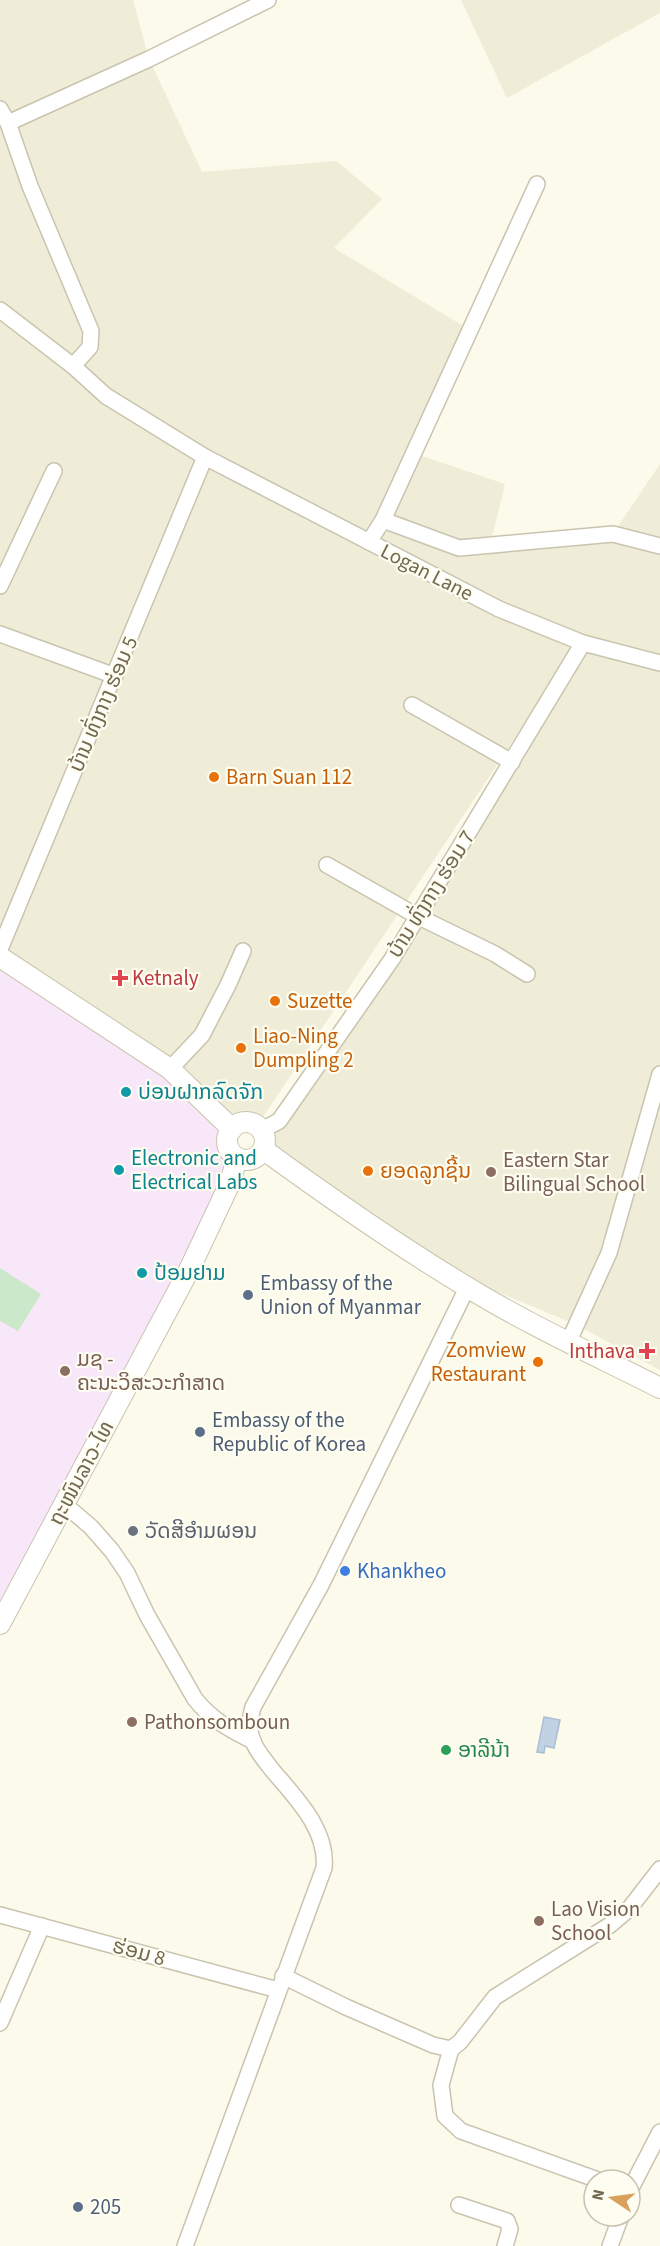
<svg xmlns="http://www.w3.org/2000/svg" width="660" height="2246" viewBox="0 0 660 2246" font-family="'Source Sans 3','Noto Sans Lao',sans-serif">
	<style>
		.residential { fill: #efedd7 }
		.education { fill: #f7e7f8 }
		.green { fill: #cce8ca }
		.water { fill: #c1d3e3; stroke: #a8bed4; stroke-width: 1.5 }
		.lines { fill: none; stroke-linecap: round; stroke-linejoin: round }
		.minor-casing { stroke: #cac4ae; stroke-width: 18 }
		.tertiary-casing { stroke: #cac4ae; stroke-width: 22 }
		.minor { stroke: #fff; stroke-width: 15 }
		.tertiary { stroke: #fff; stroke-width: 20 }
		.food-dot { fill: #e8710a; stroke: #fefdf1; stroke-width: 2 }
		.health-dot { fill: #e0444e; stroke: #fefdf1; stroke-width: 2 }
		.culture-dot { fill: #0f9aa8; stroke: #fefdf1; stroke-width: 2 }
		.education-dot { fill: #8d6e63; stroke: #fefdf1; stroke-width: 2 }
		.service-dot { fill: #5c6f8a; stroke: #fefdf1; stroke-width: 2 }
		.worship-dot { fill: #6b7280; stroke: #fefdf1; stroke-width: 2 }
		.shop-dot { fill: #3f7fe0; stroke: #fefdf1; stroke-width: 2 }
		.leisure-dot { fill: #2e9e5b; stroke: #fefdf1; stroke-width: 2 }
		.labels { text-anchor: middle; stroke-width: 4.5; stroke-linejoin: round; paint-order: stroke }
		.street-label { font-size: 21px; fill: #746950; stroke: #fefdf1 }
		.food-label { font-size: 21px; fill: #c56008; stroke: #fefdf1; text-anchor: start }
		.health-label { font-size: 21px; fill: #be3a42; stroke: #fefdf1; text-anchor: start }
		.culture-label { font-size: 21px; fill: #0d838f; stroke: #fefdf1; text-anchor: start }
		.education-label { font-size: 21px; fill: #785e54; stroke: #fefdf1; text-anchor: start }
		.service-label { font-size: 21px; fill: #4e5e75; stroke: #fefdf1; text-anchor: start }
		.worship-label { font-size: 21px; fill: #5b616d; stroke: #fefdf1; text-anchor: start }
		.shop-label { font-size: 21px; fill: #366cbe; stroke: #fefdf1; text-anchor: start }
		.leisure-label { font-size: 21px; fill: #27864d; stroke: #fefdf1; text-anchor: start }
	</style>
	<rect width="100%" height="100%" fill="#fbfaeb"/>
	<g class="residential">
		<path d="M0,0H133L149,59L202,172L336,161L382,199L334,248L470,330L413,453L505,484L490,545L613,534L660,464V1370L577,1325L464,1278L277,1149L273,1139L274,1130L593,641L502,604L369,542L106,396L0,310Z"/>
		<path d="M461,0H660V13L507,98Z"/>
		<path d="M0,317L107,403L576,646L261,1120L243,1117L231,1119L0,952Z"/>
	</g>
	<path class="education" d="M0,966L165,1072L225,1129L223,1149L230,1161L194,1252L0,1612Z"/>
	<path class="green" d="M0,1268L41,1294L18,1331L0,1321Z"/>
	<path class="water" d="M544,1717L560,1720L554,1748L545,1746L544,1753L537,1752Z"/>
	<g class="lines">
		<defs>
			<g id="minor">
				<path d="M0,109L8,123L149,59L268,0"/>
				<path d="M8,123L30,186L91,331L90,347L73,366"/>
				<path d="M0,310L73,366L106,396L205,457L499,609L583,643L660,663"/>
				<path d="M383,520L459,548L613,534L660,546"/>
				<path d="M369,542L383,520L537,184"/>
				<path d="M0,586L54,471"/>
				<path d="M0,634L115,676"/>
				<path d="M412,705L512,762"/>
				<path d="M327,865L417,916L495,954L527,974"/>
				<path d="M0,949L205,457"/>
				<path d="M170,1069L202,1035L228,985L243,951"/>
				<path d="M262,1130L279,1121L392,959L583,643"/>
				<path d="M568,1343L609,1253L660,1074"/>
				<path d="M64,1504L91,1527L112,1551L127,1573L147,1615L195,1699C211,1719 230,1730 253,1741"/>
				<path d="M0,1915L278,1990"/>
				<path d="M283,1976L346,2007L433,2045L451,2049"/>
				<path d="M0,2023L42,1926"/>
				<path d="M598,2180L461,2131L445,2116L441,2085L451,2049L460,2042L495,1997L610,1925L629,1909L660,1869"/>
				<path d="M630,2190L660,2132"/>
				<path d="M459,2205L507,2221L510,2229L505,2246"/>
				<path d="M185,2246L324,1868C328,1830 296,1798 273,1771C263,1758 252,1746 250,1730C249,1722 251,1715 253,1707L321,1585L467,1288"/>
				<path d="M610,2246L621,2216"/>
			</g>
			<g id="tertiary">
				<path d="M0,957L170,1069L232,1129"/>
				<circle cx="246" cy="1141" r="19"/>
				<path d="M264,1150C330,1198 397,1245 467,1287C529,1325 595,1355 660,1388"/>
				<path d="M0,1624L189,1270L230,1183L237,1158"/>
			</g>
		</defs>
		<use href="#minor" class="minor-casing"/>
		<use href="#tertiary" class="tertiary-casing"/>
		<use href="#minor" class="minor"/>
		<use href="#tertiary" class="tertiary"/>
	</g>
	<g class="food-dot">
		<circle cx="214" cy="777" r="6"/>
		<circle cx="275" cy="1001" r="6"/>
		<circle cx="241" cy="1048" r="6"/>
		<circle cx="368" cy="1171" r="6"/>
		<circle cx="538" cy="1362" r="6"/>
	</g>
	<g class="health-dot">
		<path d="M117 969h6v6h6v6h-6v6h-6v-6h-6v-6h6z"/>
		<path d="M644 1342h6v6h6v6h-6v6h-6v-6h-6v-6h6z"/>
	</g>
	<g class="culture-dot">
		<circle cx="126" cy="1092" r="6"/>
		<circle cx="119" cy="1170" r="6"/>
		<circle cx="142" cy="1273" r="6"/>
	</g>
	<g class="education-dot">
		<circle cx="491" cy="1172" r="6"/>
		<circle cx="65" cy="1371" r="6"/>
		<circle cx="132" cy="1722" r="6"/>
		<circle cx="539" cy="1921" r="6"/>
	</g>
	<g class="service-dot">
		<circle cx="248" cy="1295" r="6"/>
		<circle cx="200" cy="1432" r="6"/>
		<circle cx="78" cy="2207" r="6"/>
	</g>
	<circle class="worship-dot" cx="133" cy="1531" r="6"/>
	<circle class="shop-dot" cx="345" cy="1571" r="6"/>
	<circle class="leisure-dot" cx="446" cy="1750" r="6"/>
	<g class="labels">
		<g class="street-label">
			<text transform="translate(427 572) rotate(27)" y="7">Logan Lane</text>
			<text transform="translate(103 704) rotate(-67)" y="7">ບ້ານ ທົ່ງກາງ ຮ່ອມ 5</text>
			<text transform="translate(431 894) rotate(-58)" y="7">ບ້ານ ທົ່ງກາງ ຮ່ອມ 7</text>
			<text transform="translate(81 1473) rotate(-62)" y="7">ຖະໜົນລາວ-ໄທ</text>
			<text transform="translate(139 1952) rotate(15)" y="7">ຮ່ອມ 8</text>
		</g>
		<g class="food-label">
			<text x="226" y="784">Barn Suan 112</text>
			<text x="287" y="1008">Suzette</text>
			<text x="253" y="1043">Liao-Ning<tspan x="253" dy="24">Dumpling 2</tspan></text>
			<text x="380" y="1178">ຍອດລູກຊີ້ນ</text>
			<text x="526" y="1357" text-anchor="end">Zomview<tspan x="526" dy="24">Restaurant</tspan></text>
		</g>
		<g class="health-label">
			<text x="132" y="985">Ketnaly</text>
			<text x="635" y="1358" text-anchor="end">Inthava</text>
		</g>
		<g class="culture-label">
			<text x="138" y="1099">ບ່ອນຝາກລົດຈັກ</text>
			<text x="131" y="1165">Electronic and<tspan x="131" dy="24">Electrical Labs</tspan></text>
			<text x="154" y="1280">ປ້ອມຢາມ</text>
		</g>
		<g class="education-label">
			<text x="503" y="1167">Eastern Star<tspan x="503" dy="24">Bilingual School</tspan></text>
			<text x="77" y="1366">ມຊ -<tspan x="77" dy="24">ຄະນະວິສະວະກຳສາດ</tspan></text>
			<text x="144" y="1729">Pathonsomboun</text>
			<text x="551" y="1916">Lao Vision<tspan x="551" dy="24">School</tspan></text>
		</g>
		<g class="service-label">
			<text x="260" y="1290">Embassy of the<tspan x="260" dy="24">Union of Myanmar</tspan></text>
			<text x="212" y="1427">Embassy of the<tspan x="212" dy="24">Republic of Korea</tspan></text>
			<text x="90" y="2214">205</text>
		</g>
		<g class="worship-label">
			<text x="145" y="1538">ວັດສີອຳມຜອນ</text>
		</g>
		<g class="shop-label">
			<text x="357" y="1578">Khankheo</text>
		</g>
		<g class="leisure-label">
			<text x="458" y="1757">ອາລີນ້າ</text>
		</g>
	</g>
	<g transform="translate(612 2198) rotate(283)"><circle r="28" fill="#fefdf1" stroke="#c7c2b1" stroke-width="1.5"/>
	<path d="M0-4.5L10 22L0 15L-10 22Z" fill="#d9a25c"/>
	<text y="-9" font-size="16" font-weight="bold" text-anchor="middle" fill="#746950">N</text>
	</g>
</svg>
